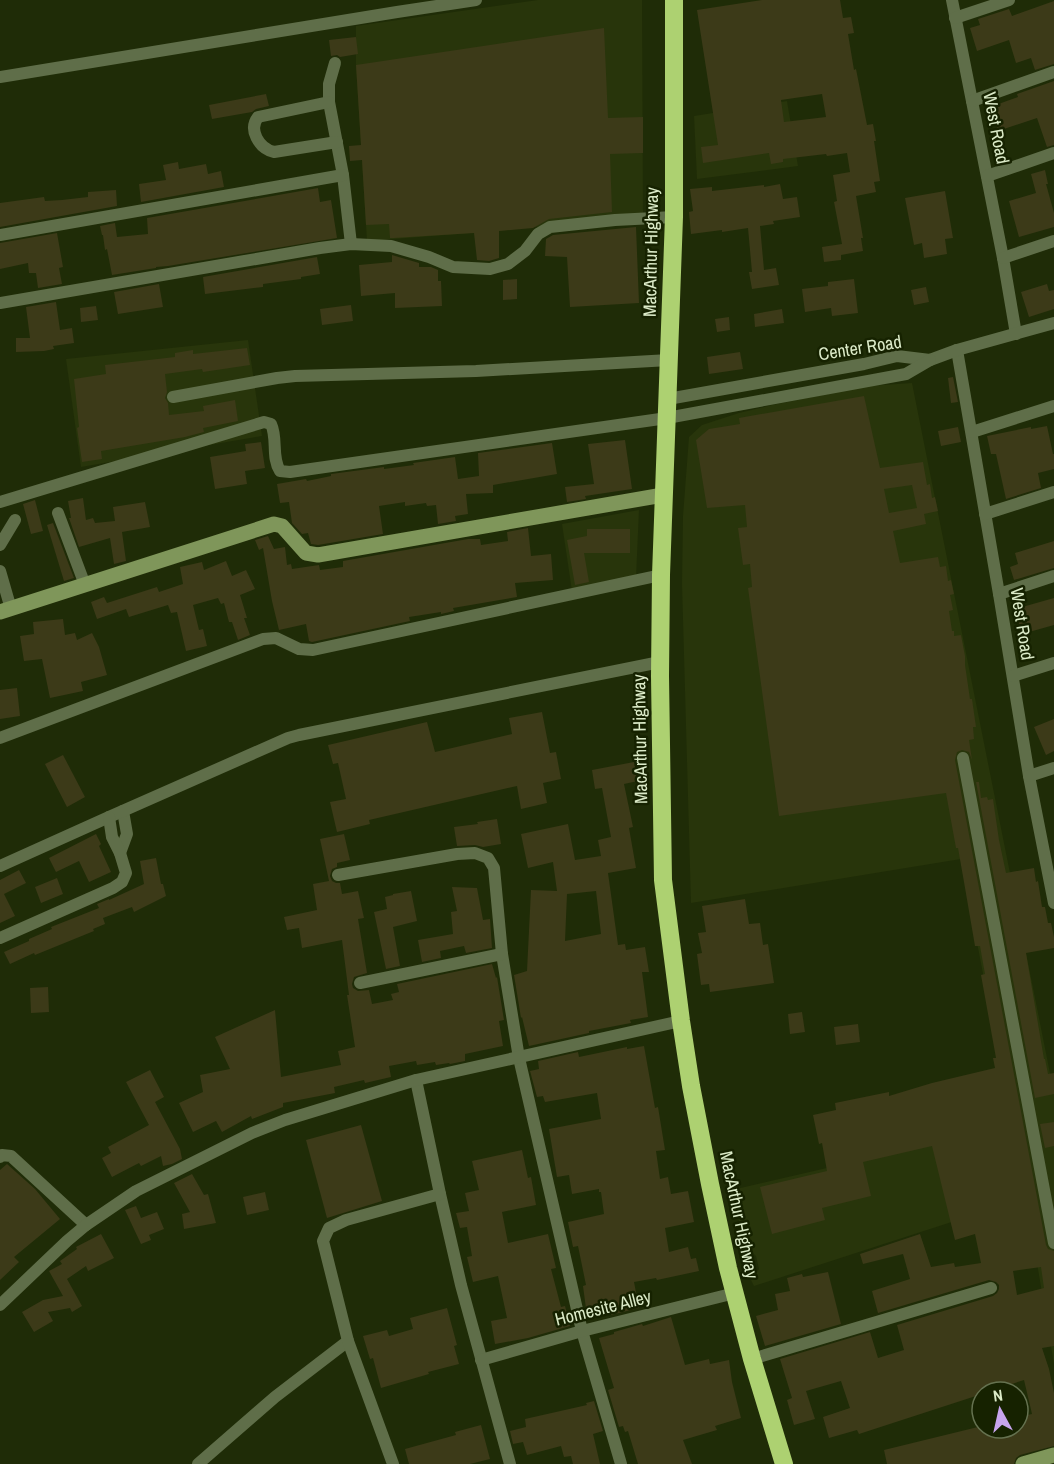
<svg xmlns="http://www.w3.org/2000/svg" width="1054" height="1464" viewBox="0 0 1054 1464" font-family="'Archivo Narrow',sans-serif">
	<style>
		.built { fill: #28350b }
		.building { fill: #3c3a18; fill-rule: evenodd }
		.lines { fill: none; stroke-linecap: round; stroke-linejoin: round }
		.street { stroke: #5f6e49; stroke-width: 12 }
		.secondary { stroke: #7f965a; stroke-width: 15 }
		.highway { stroke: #add171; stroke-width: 18 }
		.labels { text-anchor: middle; stroke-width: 5; stroke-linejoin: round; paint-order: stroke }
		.street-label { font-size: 18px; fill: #dcebc8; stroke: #162200 }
	</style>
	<rect width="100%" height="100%" fill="#1f2c07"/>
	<g class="built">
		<path d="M538,0H642L643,216L497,231L367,241L356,65V26Z"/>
		<path d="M787,101L798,166L697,179L694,116Z"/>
		<path d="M248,340L262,436L81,467L66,359Z"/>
		<path d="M912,383L1054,1093V1364L1026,1198L754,1286L751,1280L759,1269L756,1256L744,1244L732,1190L1012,1125L961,859L691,903L682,584L683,516L689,437L702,425L739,413L772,405L868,386Z"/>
		<path d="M639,510L636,578L572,591L562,524Z"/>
	</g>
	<g class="building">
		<path d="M762,0H840L843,18L851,17L854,33L848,34L854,70L856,69L867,125L873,124L876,141H874L880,181L874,182L876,192L856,196L863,238H861L863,251L841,255V260L824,262L822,247L842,244L834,202L837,201L833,175L850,172L847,153L827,156L826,154L783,159V162L771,164L769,153L703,163L701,147L718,145L697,10ZM822,94L826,117L784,122L781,100Z"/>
		<path d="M1054,1V64L1035,70L1031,58L1016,63L1009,40L977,51L970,28L980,25L978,19L1009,9L1012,16Z"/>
		<path d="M604,28L608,118L643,117V153L610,154L612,212L549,219L533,228L499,231V258L489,261L477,260L474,233L394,238H390L389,224L366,225L362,160L350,161L349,146L361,145L356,65Z"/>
		<path d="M356,37L358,54L340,57L337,55L331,56L329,40Z"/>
		<path d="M1054,81V145L1047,147L1037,118L998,131L990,107L1018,97L1017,94Z"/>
		<path d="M266,94L269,106L256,109L252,112L212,119L209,105Z"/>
		<path d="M178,162L179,169L206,164L208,174L221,171L224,187L141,202L139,184L166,180L163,165Z"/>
		<path d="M1045,170L1048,184H1046L1054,213V227L1019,237L1009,201L1036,193L1031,174Z"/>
		<path d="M780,184L783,199L797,197L800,217L773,221L774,224L760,226L764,270L776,268L779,285L752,289L749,272H752L748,228L722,232V230L691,234L689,212L693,211L690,189L712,187V191L764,185V187Z"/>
		<path d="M318,188L320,202L331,200L337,238L168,266L156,267V268L112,275L107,249L105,250L103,235H102L100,226L115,223L117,237L148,234L147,218Z"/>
		<path d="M116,190L117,206L0,227V203L44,197L45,201L62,200L88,197V192Z"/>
		<path d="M945,191L953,238L945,239L947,254L924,258L922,243L914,245L905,198Z"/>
		<path d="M636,227L639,303L570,307L567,257L545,256L546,239L553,235Z"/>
		<path d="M57,233L63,267L59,268L62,284L38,288L36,273H29L28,263L0,269V243Z"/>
		<path d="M392,255L419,263V267H431L438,270V281H441L442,306L395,308V293L361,296L359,265L392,262Z"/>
		<path d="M317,257L320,274L301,277V279L263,284V287L205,294L203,277Z"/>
		<path d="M517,279V299L503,300V280Z"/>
		<path d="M854,279L858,313L832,316L831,308L805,312L802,289L828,286V282Z"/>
		<path d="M159,284L163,307L118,314L114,292Z"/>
		<path d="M1047,284L1049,291L1054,290V309L1029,317L1021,292Z"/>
		<path d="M926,287L929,302L914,305L911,290Z"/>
		<path d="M56,302L60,330L72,328L74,343L53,346L54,349L44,351L16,352V338H30L26,307Z"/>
		<path d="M351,305L353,321L322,325L320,309Z"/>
		<path d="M96,306L98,320L81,322L80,308Z"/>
		<path d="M782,309L784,323L755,327L754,314Z"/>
		<path d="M729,317L730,330L717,332L715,319Z"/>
		<path d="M247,348L250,365L203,372L202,369L165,374L167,392L165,398L168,403L169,415L204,411L203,406L235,400L238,421L203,428L204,432L185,437L101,451L102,459L82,462L77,428L79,427L74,379L106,374L105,365L175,357V353L193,350V354Z"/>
		<path d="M740,352L743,369L709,374L707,357Z"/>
		<path d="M953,377L958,402L951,403L948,378Z"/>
		<path d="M864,396L880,468L923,462L927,485L930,484L932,498L935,497L938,511L924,514L926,524L893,531L900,563L938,557L940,567L946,566L948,581L951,580L954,594L950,595L953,610L949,611L952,631H954V636L961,635L965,656V665L970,699H972L976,727H973L974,739L969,740L972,760L969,752L962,750L957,752L955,760L1046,1245L1048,1249L1054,1251V1346L1042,1348L1049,1369L1054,1393V1446L1020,1455L1016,1458L1014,1464H887L884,1450L982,1426V1428H1018V1417L1032,1414L1024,1380L987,1392H982V1394L859,1434L857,1430L829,1438L823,1417L850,1408L841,1381L806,1391L815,1419L794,1425L787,1400L792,1398L780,1359L870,1332L878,1358L904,1350L897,1325L993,1296L997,1293L999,1289V1285L996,1282L989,1280L878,1313L872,1291L910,1279L903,1254L863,1264L860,1254L920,1234L931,1267L954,1263L955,1267L981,1263L975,1234L955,1240L932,1146L863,1162L871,1196L822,1208L825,1220L772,1234L760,1187L827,1171L822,1143L819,1144L813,1115L836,1110L835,1103L889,1092V1096L932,1083L995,1068L993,1058H996L981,975L985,974L983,963L980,946H975L964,882L958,848H956L946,793L779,816L748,588L752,587L750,564L743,565L738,528L747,527L745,505L707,508L696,440L709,429L740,424L739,418ZM912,485L917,508L889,513L884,489ZM1041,1267L1044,1288L1017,1295L1013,1271Z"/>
		<path d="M1047,426L1053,454H1054V469L1038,473L1041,488L1006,499L996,454H991L987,436L1031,427V429Z"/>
		<path d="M958,427L961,442L941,446L938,431Z"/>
		<path d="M625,440L632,489L585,496L586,499L567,502L565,487L594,484L588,444Z"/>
		<path d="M261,442L265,468L245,471L247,484L215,489L210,457L246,451L245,444Z"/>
		<path d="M552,443L557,474L493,485V493L466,494L468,514L455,516L456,521L438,524L436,505L427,506L426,503L405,506V502L379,506L383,534L318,545L311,544L308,533L302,534L292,523L289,502L280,503L277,484L306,479L307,481L331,476V474L384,467V469L414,465L413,463L455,457L458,479L479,476L478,453Z"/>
		<path d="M83,498L86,520L93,518L95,523L115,521L113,507L145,502L150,527L122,532L126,561L114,564L110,538L79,547L69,518H71L68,501Z"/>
		<path d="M35,500L43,531L31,534L23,504Z"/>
		<path d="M53,523L74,578L64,581L47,525Z"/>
		<path d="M528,528L531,556L551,554L553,580L515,583L517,597L453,608L454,611L441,614V612L409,617L410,621L312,642L309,641L306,624L279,630L272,601L263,548L259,550L255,540L268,536L274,549L285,547L287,565L291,564L292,569L319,565L320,570L343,567V561L468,539H480L481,545L508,541L507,532Z"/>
		<path d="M587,529H630V553H584L589,582L575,585L567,540L587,536Z"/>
		<path d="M1054,541V568L1014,580L1010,567L1018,564L1015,553Z"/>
		<path d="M226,561L232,576L246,570L255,589L240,595L247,618H244L250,635L238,640L232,622H229L224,603L221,604L218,598L193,605L199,630L203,629L207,646L186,651L177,612L171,613L168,605L129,617L126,609L97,619L91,602L104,597L107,603L157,587L159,592L183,584L180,567L202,562L204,570Z"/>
		<path d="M1054,598V625L1022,634L1015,609Z"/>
		<path d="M63,619L65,635L75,633L77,640L92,633L99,647L107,675L81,682L83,691L50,698L42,659L24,661L20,636L34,634L33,622Z"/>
		<path d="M17,688L20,716L0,719V690Z"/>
		<path d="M542,712L550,753L556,752L561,779L543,783L547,803L521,809L517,786L369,820L370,824L337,832L330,802L346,799L338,763L333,764L328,745L427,722L435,752L512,734L509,718Z"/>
		<path d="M1054,719V751L1046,755L1034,727Z"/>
		<path d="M63,755L85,797L67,807L45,764Z"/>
		<path d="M634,762L638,781L624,784L633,827L629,828L636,868L608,873L618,945L625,944L626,950L645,947L649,972H642L648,1017L630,1020L631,1023L589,1031V1033L529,1046L522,1017L521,1018L514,975L527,971L531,890L557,891L553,862L528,868L521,834L568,824L575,860L601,856L598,840L611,837L602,788L595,789L592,770ZM596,891L601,934L565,941L567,894Z"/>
		<path d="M976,782H979L981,798L987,797L988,800L993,799L999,840L1006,873L1034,868L1036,882L1038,881L1042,907H1045L1048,923H1051L1054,937V948L1026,953L1044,1059H1045L1048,1074L1054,1073V1094L1035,1098Z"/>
		<path d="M497,819L501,844L483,847L475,845L457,846L454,827L478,824L477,822Z"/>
		<path d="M96,834L101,844L99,846L111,872L89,882L79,861L56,872L49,858Z"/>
		<path d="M344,834L350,860L337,863V867L332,869L330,876L332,881L336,883H340L342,894L358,891L364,918L358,919L367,973L354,977L352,984L353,988L358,991L369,990L372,1004L393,1000L391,994L399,992L397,984L492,964L496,978L497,977L504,1020L499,1021L503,1046L465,1054V1061L450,1064L449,1063L436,1065L435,1062L417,1065L416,1061L389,1066L391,1077L365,1083L364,1080L334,1087L335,1093L283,1103V1107L252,1119L251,1116L222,1132L216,1121L193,1132L179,1103L203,1092L200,1075L230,1069L215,1037L275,1010L281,1077L341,1065L338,1051L355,1047L347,995H349L342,940L302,948L299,928L287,930L284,917L317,910L313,884L329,881L320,839Z"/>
		<path d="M156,858L161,884H163L166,896L134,912L132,907L103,918L105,924L93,929L94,931L35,955L34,953L10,964L4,952L29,941V939L52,929L51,927L99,908L97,904L109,899V900L144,884L140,861Z"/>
		<path d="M19,870L26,883L4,894L15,916L0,923V880Z"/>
		<path d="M57,878L63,894L41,903L35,887Z"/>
		<path d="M452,887L477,888L483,920L490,919L492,948L466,953L464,946L440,951L441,958L422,962L418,940L453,934L451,912L457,911Z"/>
		<path d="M411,891L417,921L393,927L400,966L386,969L374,912L387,909L385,897L393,895V894Z"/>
		<path d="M745,899L749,924L760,923L763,945L768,944L774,983L710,992L709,984L701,985L697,954L702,953L698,933L706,932L702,906Z"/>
		<path d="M48,987L49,1012L31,1013L30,988Z"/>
		<path d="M802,1012L805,1032L790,1034L788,1014Z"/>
		<path d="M858,1024L860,1042L836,1045L834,1027Z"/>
		<path d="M644,1046L655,1108L658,1107L665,1150L656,1151L660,1179L668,1177L671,1194L688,1191L694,1222L665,1228L669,1252L688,1247L691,1259L696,1258L699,1271L657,1280L656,1278L634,1282L639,1308L611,1315L610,1311L587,1316L583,1286L586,1285L578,1246L573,1247L568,1222L604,1214L601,1192H599V1189L572,1194L569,1175L557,1177L549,1129L601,1119L597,1093L545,1102L543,1096L537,1097L530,1071L539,1069L538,1061L578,1052L579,1057L627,1047V1049Z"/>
		<path d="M150,1070L164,1097L155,1102L180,1149L182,1159L172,1164L163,1166L161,1156L141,1166L139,1163L112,1177L102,1158L111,1153L108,1147L149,1125L126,1082Z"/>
		<path d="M1054,1122V1146L1045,1148L1040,1124Z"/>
		<path d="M361,1125L382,1201L327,1218L306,1140Z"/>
		<path d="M522,1150L528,1178L531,1177L536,1205L502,1212L508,1243L548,1234L556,1268L551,1269L561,1307L565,1306L570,1326L528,1338L495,1344L491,1321L507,1318L498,1276L473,1282L467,1257L472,1256L467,1227L460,1228L456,1213L469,1211L465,1193L479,1190L472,1161Z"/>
		<path d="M7,1164L35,1189L60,1219L14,1257L19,1262L0,1280V1170Z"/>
		<path d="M192,1174L204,1195L208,1194L216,1223L184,1229L182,1214L190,1212L174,1183Z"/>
		<path d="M265,1192L269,1210L247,1215L243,1197Z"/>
		<path d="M136,1206L141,1218L157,1212L164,1229L149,1235L151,1240L141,1244L125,1210Z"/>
		<path d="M101,1234L114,1258L88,1271L86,1266L67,1279L82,1306L72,1312L70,1308L48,1312L53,1321L34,1332L22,1312L43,1300L63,1296L49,1271L62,1264L60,1261L77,1249L76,1247Z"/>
		<path d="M828,1272L841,1324L765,1346L756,1316L778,1310L775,1294L790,1291L787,1278L802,1274L803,1277Z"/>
		<path d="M447,1308L457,1345L454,1346L459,1364L428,1372L429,1374L381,1388L373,1358L370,1359L363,1336L387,1330L389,1336L413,1329L410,1318Z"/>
		<path d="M671,1317L685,1365L709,1359L710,1364L729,1360L732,1382L741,1418L715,1426L717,1430L683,1440L692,1464H638L628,1431L625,1432L623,1426L619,1427L608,1390L614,1388L599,1338L614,1334V1332L642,1324L643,1326Z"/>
		<path d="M594,1401L603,1431L593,1434L600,1464H573L571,1456L564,1457L561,1446L527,1455L523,1442L513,1444L510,1431L526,1427L525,1419L587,1405L586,1403Z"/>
		<path d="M481,1425L490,1459L470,1464H409L405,1449L456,1435L455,1432Z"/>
	</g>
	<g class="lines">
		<g class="street">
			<path d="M952,0L1003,258L1016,334"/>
			<path d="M955,18L1009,0"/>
			<path d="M335,63L329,84V102L343,175L351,244"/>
			<path d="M0,77L397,12L476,0"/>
			<path d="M972,101L1054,72"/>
			<path d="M329,102L258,117C248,130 259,148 274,152L337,142"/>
			<path d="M987,176L1054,153"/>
			<path d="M0,235L343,175"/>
			<path d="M1003,258L1054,241"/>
			<path d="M0,303L320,248L351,244L391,246L429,257L453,267L490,269L508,264L525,251L538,234L550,227L615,220L674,217"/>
			<path d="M957,350L999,594L1029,776L1054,903"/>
			<path d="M173,397L277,378L295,376L476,371L669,360"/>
			<path d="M668,399L864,364L897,356L930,360L957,350L1054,323"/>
			<path d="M972,432L1054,406"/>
			<path d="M0,502L264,422L271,424C278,439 271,457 280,471L290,472L667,418L906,374L930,360"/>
			<path d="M58,513L85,585"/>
			<path d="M985,514L1054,492"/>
			<path d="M0,545L15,520"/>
			<path d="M0,571L11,609"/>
			<path d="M999,594L1054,576"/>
			<path d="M1013,676L1054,663"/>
			<path d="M0,738L263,639L276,638L299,649L313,650L661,575"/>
			<path d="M963,758L1054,1243"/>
			<path d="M1029,776L1054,768"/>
			<path d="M120,853L127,834L123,811"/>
			<path d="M0,866L109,817L288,738L299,735L660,662"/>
			<path d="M338,875L457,854L475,853L488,858L494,868L502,954L519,1058L582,1331L621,1464"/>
			<path d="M0,938L113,888L122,882L126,873L120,853L112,837L109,817"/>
			<path d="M360,983L502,954"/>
			<path d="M416,1080L440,1194L461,1285L510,1464"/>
			<path d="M0,1157L2,1155L11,1156L86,1225"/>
			<path d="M0,1305L67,1241L86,1225L136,1191L252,1133L285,1120L416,1080L681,1021"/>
			<path d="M752,1359L991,1288"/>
			<path d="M481,1360L582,1331L735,1293"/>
			<path d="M198,1464L275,1397L348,1341"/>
			<path d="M393,1464L348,1341L323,1241L329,1228L346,1220L440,1194"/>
		</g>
		<g class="secondary">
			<path d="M0,612L274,524L282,526L306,553L318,555L663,495"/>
			<path d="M1023,1464L1054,1455"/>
		</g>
		<path class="highway" d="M674,0V217L661,575L660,676L663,880L681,1021L691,1086L710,1184L728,1268L752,1359L784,1464"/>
	</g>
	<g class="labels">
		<g class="street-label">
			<text transform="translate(996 128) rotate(79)" y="6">West Road</text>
			<text transform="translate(651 252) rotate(-89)" y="6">MacArthur Highway</text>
			<text transform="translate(860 348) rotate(-9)" y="6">Center Road</text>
			<text transform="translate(1022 624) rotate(81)" y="6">West Road</text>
			<text transform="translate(640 739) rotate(-91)" y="6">MacArthur Highway</text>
			<text transform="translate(739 1215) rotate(78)" y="6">MacArthur Highway</text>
			<text transform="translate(603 1308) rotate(-14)" y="6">Homesite Alley</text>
		</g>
	</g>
	<g transform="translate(1000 1410) rotate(352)"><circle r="28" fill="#162200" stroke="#657250" stroke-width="1.5"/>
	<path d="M0-4.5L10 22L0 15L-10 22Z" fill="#c8a5ee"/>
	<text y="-9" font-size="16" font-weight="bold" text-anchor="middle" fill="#dcebc8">N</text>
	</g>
</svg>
